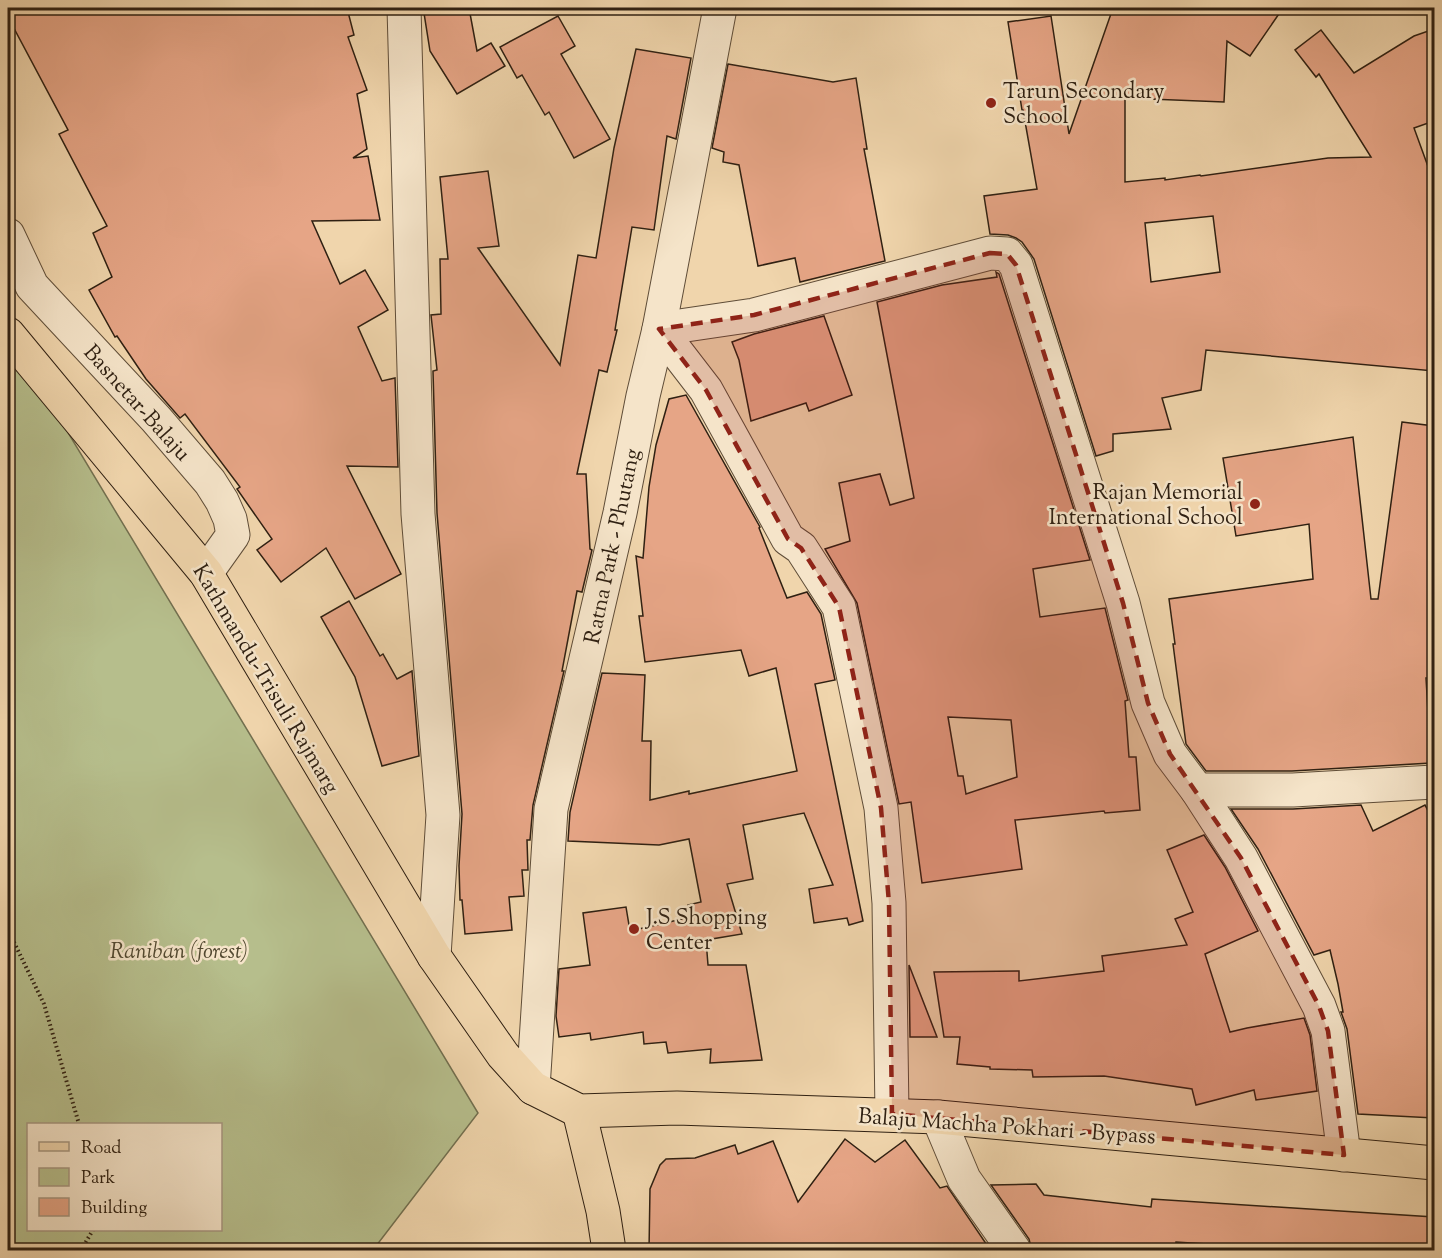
<svg xmlns="http://www.w3.org/2000/svg" width="1442" height="1258" viewBox="0 0 1442 1258" font-family="'Sorts Mill Goudy',serif">
	<style>
		.green { fill: #b6be8c; stroke: #726f4f; stroke-width: 1.5; fill-rule: evenodd }
		.building { fill: #e6a586; stroke: #2f2012; stroke-width: 1.5; fill-rule: evenodd }
		.lines { fill: none; stroke-linecap: round; stroke-linejoin: round }
		.minor-casing { stroke: #5f4d38; stroke-width: 35 }
		.major-casing { stroke: #2f2012; stroke-width: 35 }
		.path { stroke: #2f2012; stroke-width: 4; stroke-dasharray: 1.5 3; stroke-linecap: butt }
		.minor { stroke: #f5e4c9; stroke-width: 33 }
		.major { stroke: #f0d5ac; stroke-width: 33 }
		.marked { fill: #8f2418; fill-opacity: 0.2; stroke: #8f2418; stroke-width: 4.5; stroke-dasharray: 12 8; stroke-linejoin: round }
		.poi-dot { fill: #8f2418; stroke: #f5e4c9; stroke-width: 2 }
		.labels { text-anchor: middle; stroke-width: 5; stroke-linejoin: round; paint-order: stroke }
		.poi-label { font-size: 22px; fill: #2f2012; stroke: #f5e4c9; text-anchor: start }
		.street-label { font-size: 22px; fill: #2f2012; stroke: #f5e4c9 }
		.park-label { font-size: 22px; font-style: italic; fill: #514830; stroke: #f5e4c9 }
	</style>
	<rect width="100%" height="100%" fill="#f0d5ac"/>
	<filter id="stains"><feTurbulence type="fractalNoise" baseFrequency=".00333" numOctaves="4"/><feColorMatrix values="0 0 0 0 .2 0 0 0 0 .09 0 0 0 0 .02 0 0 0 .5 -.17"/></filter>
	<radialGradient id="worn" r=".72"><stop offset=".6" stop-color="#630" stop-opacity="0"/><stop offset="1" stop-color="#630" stop-opacity=".3"/></radialGradient>
	<path class="green" d="M8,333L478,1113L373,1250H8ZM28,1124H220V1230H28Z"/>
	<g class="building">
		<path d="M8,8H347L354,35L348,37L367,90L357,94L367,149L353,158L368,156L380,220L312,221L340,284L365,270L388,310L358,327L382,381L395,378L398,467L347,466L401,574L355,599L326,548L281,582L257,550L272,539L237,489L240,487L185,414L180,418L146,379L117,336L115,337L89,290L112,277L93,233L107,226L59,134L68,130L8,17Z"/>
		<path d="M455,8H469L477,51L491,43L505,66L457,94L430,51L424,13Z"/>
		<path d="M1113,8H1283L1250,56L1227,41L1224,102L1125,98V182L1165,178V180L1200,175L1201,176L1328,158L1371,157L1319,74L1316,77L1295,50L1321,30L1354,73L1414,36L1434,29V121L1414,128L1434,183V371L1206,350L1201,390L1162,398L1171,429L1113,434V451L1096,456L1034,259L1022,242L1016,238L1008,235L990,234L984,196L1037,189L1023,110H1022L1008,22L1051,16L1069,134ZM1213,216L1220,272L1151,282L1145,223Z"/>
		<path d="M558,16L575,46L561,54L610,139L574,158L549,112L545,115L522,75L517,78L500,47Z"/>
		<path d="M636,49L691,58L676,139L667,136L654,230L632,227L615,330H617L607,372L599,370L577,474H586L590,549L592,550L582,592L577,591L562,671H564L533,805L530,840H527L528,870H522L524,896L509,897L512,930L465,934L462,900H460L459,866L462,814L437,513L433,371L437,370L431,315L441,314L440,259H448L440,177L488,171L499,246L478,248L560,365L578,255L596,258L614,148Z"/>
		<path d="M728,64L833,82L856,78L867,149H864L885,261L800,282L795,258L758,266L739,165L723,162L724,152L712,148Z"/>
		<path d="M996,272L999,274L1090,560L1033,569L1040,617L1105,608L1128,700L1125,701L1129,757H1136L1140,810L1105,813L1104,811L1015,820L1022,869L922,883L911,802L899,804L857,603L825,549L850,541L839,483L880,474L890,505L914,498L877,302L942,285L997,277ZM948,717L1011,720L1017,777L966,794L963,776H958Z"/>
		<path d="M824,316L852,395L809,411L806,403L751,421L739,360L732,342L754,334Z"/>
		<path d="M686,395L760,527L759,528L787,598L807,592L821,614L835,680L815,684L863,921L849,925L847,918L814,923L809,889L833,885L804,813L743,825L753,879L727,884L742,934L706,940L708,965H746L762,1060L710,1063L711,1049L668,1053L666,1042L644,1044L643,1032L591,1040L590,1033L559,1037L556,1016L559,969L590,965L583,913L626,907L630,931L691,917L688,905L701,902L689,839L659,845L568,841L570,812L602,673L645,675L642,741H651L650,800L689,791V794L797,771L776,668L749,676L741,650L645,662L639,616H643L636,556L643,558L649,487L656,445L669,399Z"/>
		<path d="M1402,422L1434,426V678H1426L1431,763L1292,771H1206L1186,744L1173,644H1175L1169,599L1313,579L1309,524L1236,536L1223,458L1353,437L1371,599H1378Z"/>
		<path d="M349,601L380,656L383,654L397,679L412,671L419,756L382,766L355,677L321,617Z"/>
		<path d="M1361,805L1373,831L1425,805L1434,823V1118L1358,1114L1347,1029L1341,1012H1343L1338,984L1330,950L1314,955L1258,849L1231,809H1293Z"/>
		<path d="M1204,835L1225,867L1258,931L1205,954L1230,1032L1247,1028L1304,1018L1310,1035L1317,1091L1256,1100L1254,1090L1196,1105L1192,1089L1104,1076L1033,1077L1032,1070L990,1069V1067L957,1064L960,1037H944L934,972L1019,971V981L1104,971L1102,956L1187,945L1175,919L1193,912L1167,850Z"/>
		<path d="M909,965L937,1037H910Z"/>
		<path d="M845,1139L875,1162L905,1140L940,1188L947,1186L991,1251H649L650,1189L660,1165L666,1159L695,1158L735,1145L738,1154L773,1141L798,1202Z"/>
		<path d="M1036,1184L1044,1195L1151,1207L1152,1199L1434,1217V1251H1319L1176,1242L1175,1251H1032L1029,1239L991,1185Z"/>
	</g>
	<g class="lines">
		<defs>
			<g id="minor">
				<path d="M404,8L418,514L443,815L434,956"/>
				<path d="M8,235L32,286L156,419L210,482L222,501L230,519L233,535L206,573"/>
				<path d="M1197,790H1293L1434,782"/>
				<path d="M533,1088L551,809L620,513L643,396L659,329L720,8"/>
				<path d="M892,1114L889,903L881,808L839,607L801,548L788,539L706,390L659,329L754,315L990,253L1007,254L1016,265L1123,603L1148,703L1170,754L1197,790L1241,858L1319,1006L1328,1031L1344,1155"/>
				<path d="M938,1117L964,1179L1014,1250"/>
			</g>
			<g id="major">
				<path d="M8,334L206,573L434,956L503,1055L533,1088L579,1111L677,1108L938,1117L1434,1163"/>
				<path d="M579,1111L603,1211L609,1250"/>
			</g>
		</defs>
		<use href="#minor" class="minor-casing"/>
		<use href="#major" class="major-casing"/>
		<g class="path">
			<path d="M8,930L44,1004L79,1124"/>
			<path d="M81,1250L93,1230"/>
		</g>
		<use href="#minor" class="minor"/>
		<use href="#major" class="major"/>
	</g>
	<path class="marked" d="M990,253L1007,254L1016,265L1123,603L1148,703L1170,754L1241,858L1319,1006L1328,1031L1344,1155L892,1114L889,903L881,808L839,607L801,548L788,539L706,390L659,329L754,315Z"/>
	<g class="poi-dot">
		<circle cx="991" cy="103" r="6"/>
		<circle cx="1255" cy="504" r="6"/>
		<circle cx="634" cy="929" r="6"/>
	</g>
	<g class="labels">
		<g class="poi-label">
			<text x="1003" y="98">Tarun Secondary<tspan x="1003" dy="25">School</tspan></text>
			<text x="1243" y="499" text-anchor="end">Rajan Memorial<tspan x="1243" dy="25">International School</tspan></text>
			<text x="646" y="924">J.S Shopping<tspan x="646" dy="25">Center</tspan></text>
		</g>
		<g class="street-label">
			<text transform="translate(138 402) rotate(48)" y="8">Basnetar-Balaju</text>
			<text transform="translate(611 546) rotate(-78)" y="8">Ratna Park - Phutang</text>
			<text transform="translate(267 678) rotate(59)" y="8">Kathmandu-Trisuli Rajmarg</text>
			<text transform="translate(1007 1125) rotate(4)" y="8">Balaju Machha Pokhari - Bypass</text>
		</g>
		<g class="park-label">
			<text x="179" y="958">Raniban (forest)</text>
		</g>
	</g>
	<rect width="1442" height="1258" fill="none" stroke="#f0d5ac" stroke-width="30"/>
	<rect x="9" y="9" width="1424" height="1240" fill="none" stroke="#2f2012" stroke-width="3"/>
	<rect x="15" y="15" width="1412" height="1228" fill="none" stroke="#2f2012" stroke-width="1.5"/>
	<rect x="27" y="1123" width="195" height="108" fill="#f5e4c9" stroke="#a69680" stroke-width="1.5"/>
	<rect x="39" y="1142" width="30" height="9" fill="#f0d5ac" stroke="#a69680" stroke-width="1.5"/>
	<text x="81" y="1153" font-size="18" fill="#2f2012">Road</text>
	<rect x="39" y="1168" width="30" height="18" fill="#b6be8c" stroke="#a69680" stroke-width="1.5"/>
	<text x="81" y="1183" font-size="18" fill="#2f2012">Park</text>
	<rect x="39" y="1198" width="30" height="18" fill="#e6a586" stroke="#a69680" stroke-width="1.5"/>
	<text x="81" y="1213" font-size="18" fill="#2f2012">Building</text>
	<rect width="100%" height="100%" filter="url(#stains)"/>
	<rect width="100%" height="100%" fill="url(#worn)"/>
</svg>
